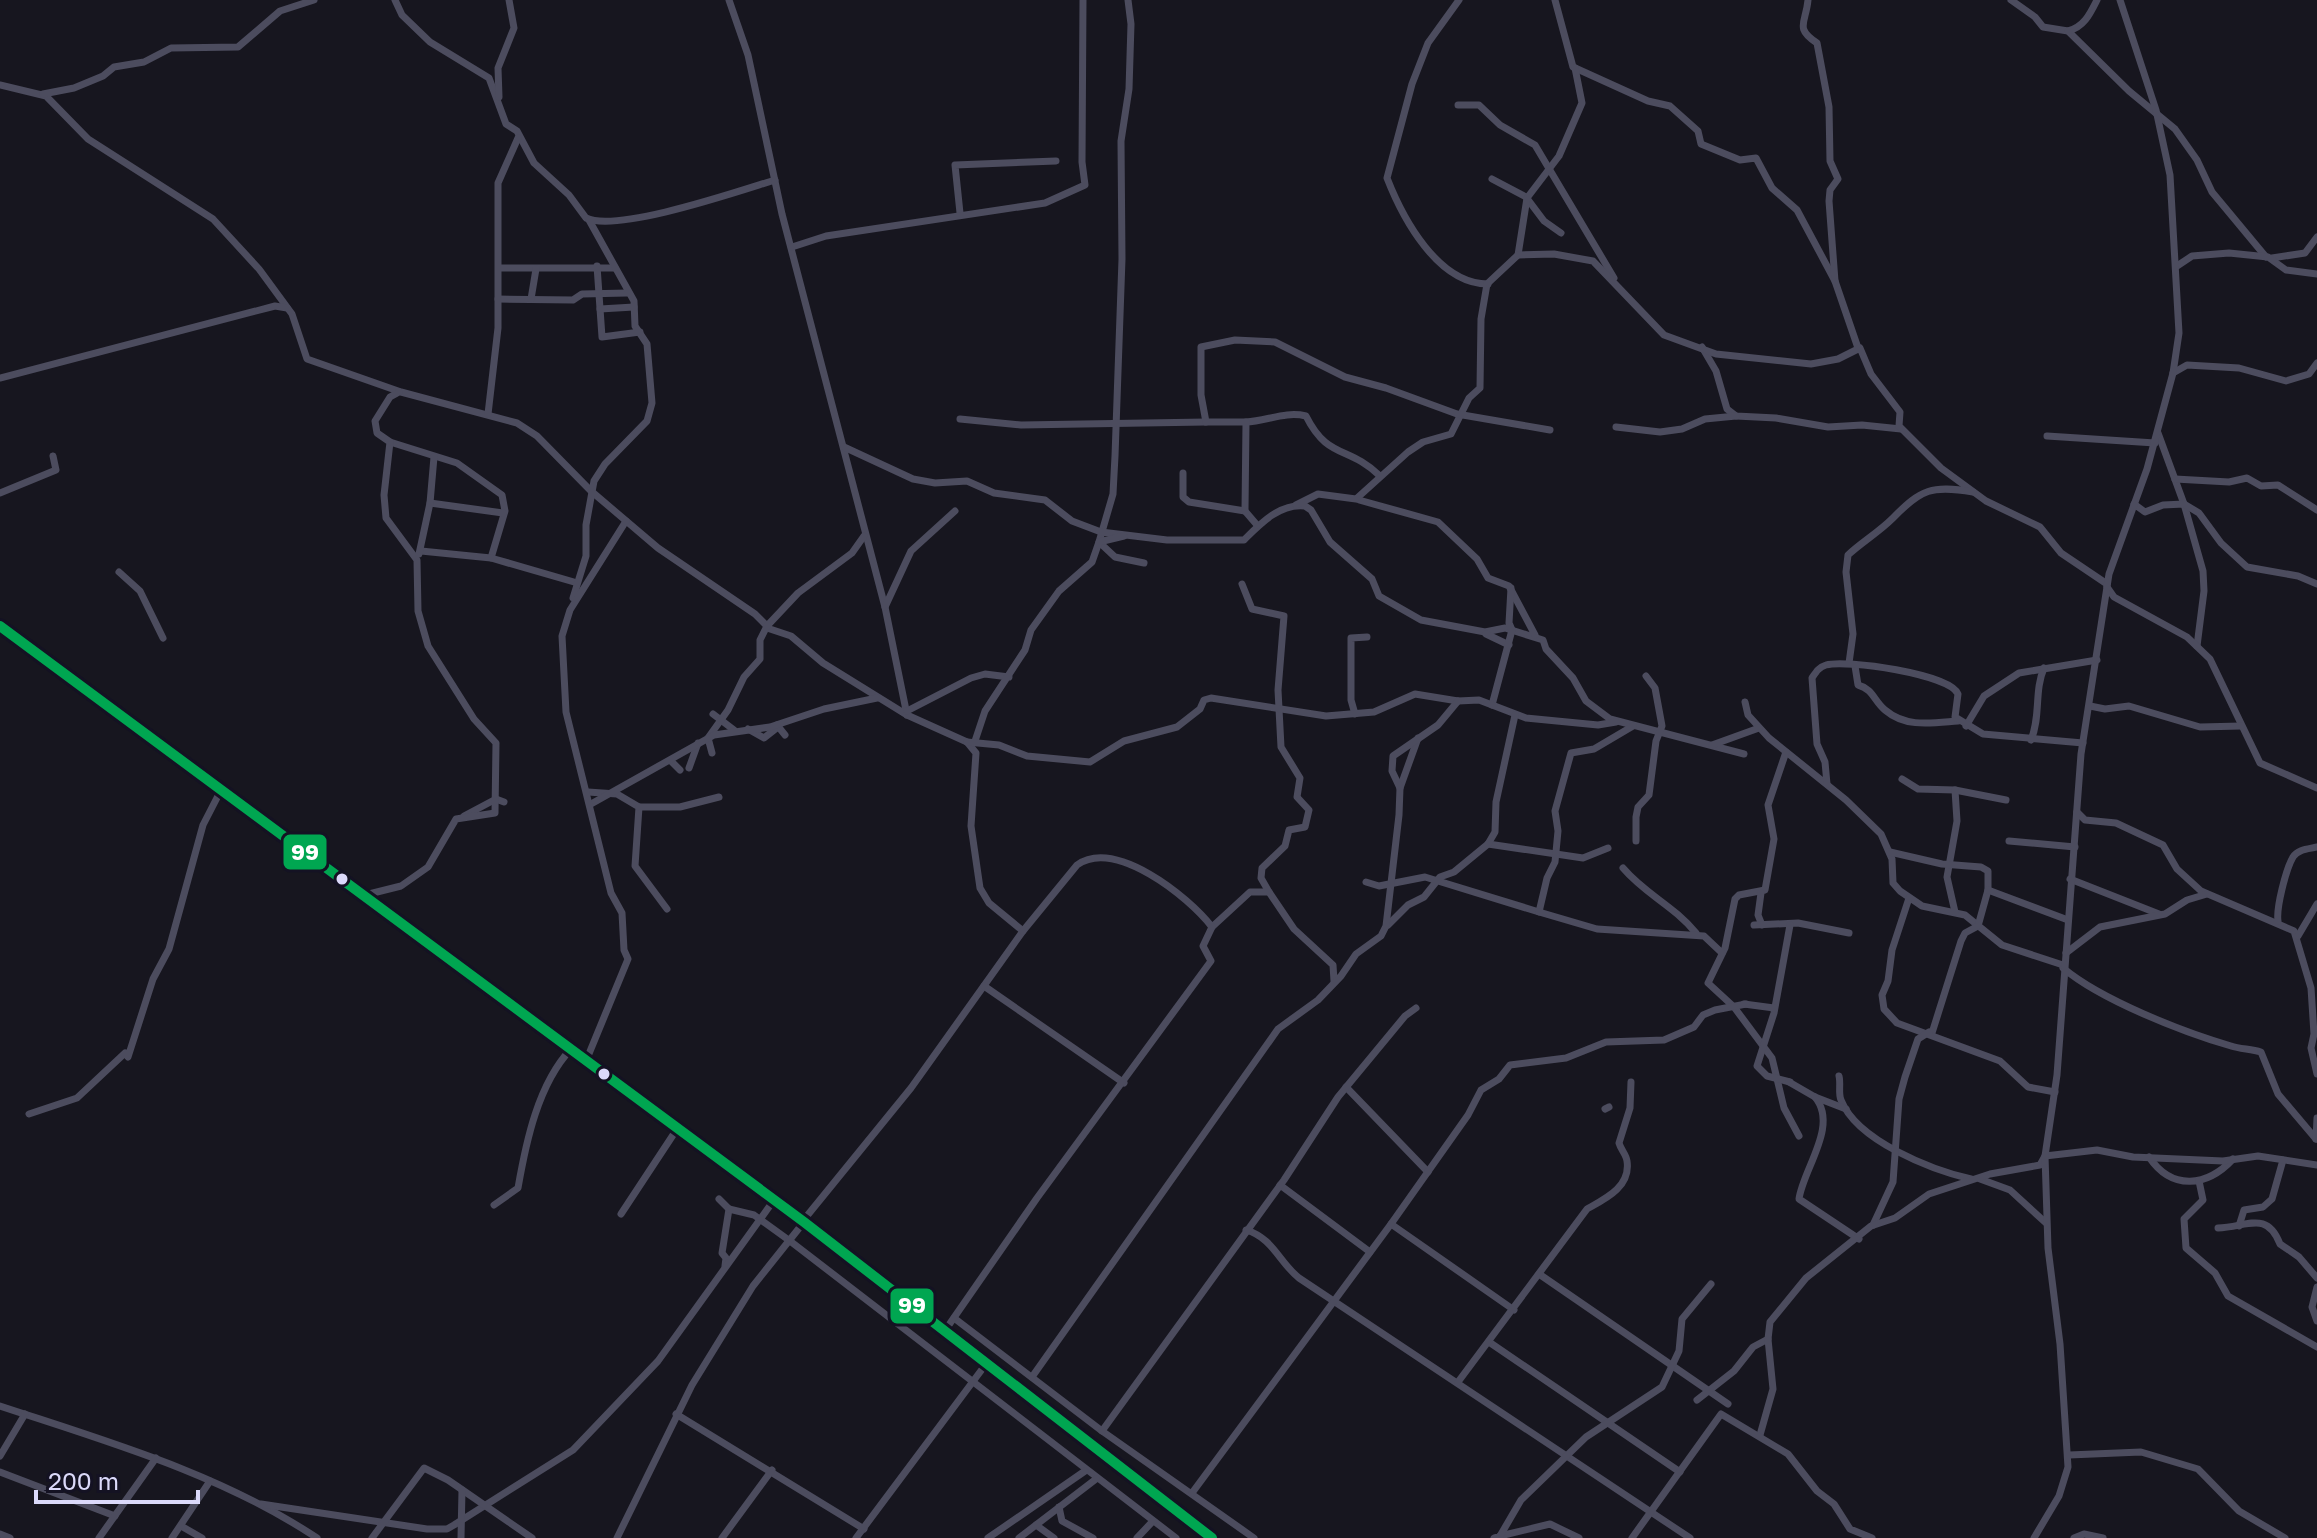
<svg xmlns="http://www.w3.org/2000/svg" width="2317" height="1538" viewBox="0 0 2317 1538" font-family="'Golos Text',sans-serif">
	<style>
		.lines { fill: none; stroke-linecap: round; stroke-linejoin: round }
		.minor { stroke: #4c4c5e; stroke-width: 7 }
		.highway { stroke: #5d4e60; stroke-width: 10 }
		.bus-1-casing { stroke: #141223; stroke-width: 16 }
		.bus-1 { stroke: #00a651; stroke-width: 10 }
		.bus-dot { fill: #dbd9fa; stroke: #141223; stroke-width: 3 }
		.line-badge { stroke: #141223; stroke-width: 3 }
		.badge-label { font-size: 22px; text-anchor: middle; font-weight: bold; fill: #fff }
	</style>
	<rect width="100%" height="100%" fill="#17161f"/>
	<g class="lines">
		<g class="minor">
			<path d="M395,0L402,15L430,42L489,78L506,124L517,131L534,163L569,195L586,218C617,233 739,191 775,180"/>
			<path d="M729,0L748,55L782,214L885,607L907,715"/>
			<path d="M1128,0L1131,24L1129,89L1121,141L1122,259L1115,456L1113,494L1099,542L1115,557L1144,563"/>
			<path d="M1459,0L1428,43L1412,84L1387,178C1403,219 1438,284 1488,284"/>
			<path d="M1555,0L1573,67L1648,101L1670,106L1698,131L1701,144L1740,160L1756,158L1772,188L1797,210L1835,281"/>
			<path d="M1808,0C1806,23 1794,28 1817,43L1829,107L1830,161L1838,179L1830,190L1829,201L1835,281L1858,348"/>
			<path d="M2011,0L2035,17L2043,27L2068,31L2129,91L2175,129L2197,160L2212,192L2266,257"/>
			<path d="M2068,31C2084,27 2090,14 2097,0"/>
			<path d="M0,85L46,96L88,139L213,219L259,269L292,314L307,359L401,392L517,423L537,436L591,491L658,548L755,614L770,629L791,636L823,663L907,715L967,742L976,753L971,826L980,888L989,903L1023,931L911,1088L802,1222"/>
			<path d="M43,94L74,88L103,76L114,67L144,62L171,48L238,47L280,11L314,0"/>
			<path d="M499,97L498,68L514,28L509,0"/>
			<path d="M1458,105H1479L1500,125L1535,145L1614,278"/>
			<path d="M1492,179L1526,197L1544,221L1561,233"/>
			<path d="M960,213L955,165L1056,161"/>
			<path d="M792,247L826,236L1045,203L1085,185L1082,162L1083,0"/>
			<path d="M1518,255L1527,198L1559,156L1582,103L1575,68"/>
			<path d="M2272,258L2305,253L2317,237"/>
			<path d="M597,266L602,337L640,332"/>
			<path d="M2177,266L2192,256L2229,253L2268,257L2286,270L2317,274"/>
			<path d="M499,268H615"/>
			<path d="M498,299L573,300L582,294L627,293"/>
			<path d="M531,299L536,269"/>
			<path d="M600,309L634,307"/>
			<path d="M1702,347L1716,371L1727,409L1736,416L1776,418L1828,427L1862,425L1901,429"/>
			<path d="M2173,373L2187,365L2239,368L2286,381L2309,374L2317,363"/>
			<path d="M0,378L275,306L287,308"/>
			<path d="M488,414L498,328V183L518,138"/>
			<path d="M960,419L1021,425L1206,422"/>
			<path d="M1246,422C1267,421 1285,411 1306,416C1328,460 1348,445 1380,476"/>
			<path d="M1616,427L1660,432L1682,429L1705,419L1736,416"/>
			<path d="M2158,433L2184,504L2203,571L2204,591L2197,646"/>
			<path d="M2047,436L2155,443"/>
			<path d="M390,442L457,463L502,495L505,511L491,558"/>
			<path d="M844,447L913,479L935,483L967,481L994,493L1045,500L1072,521L1101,532L1167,540H1244C1260,524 1280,503 1305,506L1311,510L1330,542L1372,579L1379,596L1421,620L1485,632L1505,628L1543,640L1546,649L1573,678L1586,701L1610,719L1744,754"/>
			<path d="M1183,473V497L1189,502L1245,511"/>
			<path d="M2175,479L2229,482L2247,478L2261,486L2278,485L2317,510"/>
			<path d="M0,493L56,470L53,456"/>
			<path d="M1359,500L1438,522L1477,559L1488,578L1509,586L1535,635"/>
			<path d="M430,503L503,513"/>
			<path d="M2134,504L2145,512L2163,505L2184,504L2199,513L2221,543L2247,567L2298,576L2317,584"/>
			<path d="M1296,505L1318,494L1356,499L1408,452L1423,442L1451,434L1469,398L1480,388L1481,319L1487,284L1518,255L1554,254L1593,261L1664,335L1716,354L1811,364L1838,359L1860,348L1871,374L1900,412L1899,426L1941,468L1986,501L2040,527L2061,553L2107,584"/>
			<path d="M1257,525L1245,511L1246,422H1206L1201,395V347L1235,340L1275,342L1345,377L1386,388L1457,414L1550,430"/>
			<path d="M421,551L491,558L574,582"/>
			<path d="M419,554L430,503L434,457"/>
			<path d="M119,572L140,591L163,638"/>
			<path d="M1242,584L1252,609L1284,616L1278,690L1281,747L1300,778L1297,797L1309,810L1305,827L1289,830L1285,846L1262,868L1261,878L1269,892"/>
			<path d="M2107,587L2114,597L2187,637L2210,659L2260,763L2317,788"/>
			<path d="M573,598L586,556V525L594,481L605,464L647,421L652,403L647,344L635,326L634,301L589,220"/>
			<path d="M885,607L911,551L955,511"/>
			<path d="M1486,634L1509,645"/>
			<path d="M1849,663L1853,634L1846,572L1848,555C1862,542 1879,532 1893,518C1921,489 1932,485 1973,492"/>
			<path d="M1855,666L1858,685C1873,689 1874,701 1885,710C1906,728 1932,723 1958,721"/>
			<path d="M1745,702L1748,715L1769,738L1846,800L1881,834L1892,859L1893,883L1900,891L1922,906L1965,915L2002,945L2063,965"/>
			<path d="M1492,705L1512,630L1509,623L1511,588"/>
			<path d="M2090,706L2105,709L2129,706L2200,727L2241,726"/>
			<path d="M907,711L971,678L985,674L1009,677"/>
			<path d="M713,714L734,730"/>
			<path d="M1355,714L1351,700V638L1367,637"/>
			<path d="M777,725L785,735"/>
			<path d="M1966,726L1984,696L2019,673L2097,660"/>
			<path d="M748,729L764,738L778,727"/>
			<path d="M2031,740C2041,716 2034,691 2044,668"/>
			<path d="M975,741L985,711L1025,650L1031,630L1059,591L1092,562L1099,542L1124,536"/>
			<path d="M967,742L999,745L1027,756L1090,762L1124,741L1177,727L1200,709L1204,700L1211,698L1326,716L1374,712L1415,694L1458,701L1479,700L1526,718L1598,725L1616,722"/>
			<path d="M1712,745L1759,728"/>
			<path d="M1786,752L1768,805L1774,839L1765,890L1739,895L1735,899L1725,948L1708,983L1734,1007L1772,1058L1784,1108L1799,1136"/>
			<path d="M712,753L708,738L728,710L744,677L760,659V640L767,626L798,593L852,553L864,536"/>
			<path d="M671,761L680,770"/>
			<path d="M689,768L698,743"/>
			<path d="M1902,779L1918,789L1955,790L2006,800"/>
			<path d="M1827,784L1825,762L1817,744L1812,678C1816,672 1819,667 1826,665C1845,659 1950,674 1958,694L1955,717L1983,734L2083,743"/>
			<path d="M1400,788L1418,738"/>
			<path d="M1955,790L1957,821L1947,877L1955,912"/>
			<path d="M588,792L617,794L639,807L635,866L667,909"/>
			<path d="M591,804L714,735L770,727L824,709L877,698"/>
			<path d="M639,807H680L719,797"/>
			<path d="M2077,812L2085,820L2116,823L2163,845L2177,869L2201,891L2294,931L2311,988L2314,1034L2311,1048L2317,1074"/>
			<path d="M464,816L496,799L504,802"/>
			<path d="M1636,841V817L1638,807L1649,795L1656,741L1662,726L1655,688L1646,676"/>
			<path d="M2009,841L2075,847"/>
			<path d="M1488,844L1583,858L1608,848"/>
			<path d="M1890,852L1942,864L1981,867L1988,871V890L1978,926L1965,933L1961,941L1932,1033"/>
			<path d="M1623,868C1646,895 1673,905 1696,933"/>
			<path d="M2070,879L2159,914"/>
			<path d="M1366,882L1379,886L1425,877L1539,912L1547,878L1555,862L1558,831L1555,811L1571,753L1594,749L1633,726"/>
			<path d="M1988,890L2068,920"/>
			<path d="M1761,893L1758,915L1762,925"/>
			<path d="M365,895L401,886L428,867L456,819L495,813L496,743L474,719L428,646L418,611L417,560L386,518L384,495L390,442L377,433L375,421L390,397L399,392"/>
			<path d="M1909,898L1892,950L1888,981L1882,995L1884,1009L1897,1023L2000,1061L2028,1087L2055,1092"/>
			<path d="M1539,912L1597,929L1704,936L1722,953"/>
			<path d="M2278,921C2276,908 2286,869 2293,857C2298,849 2309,849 2317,847"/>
			<path d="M1388,925L1408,905L1424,897L1440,877L1454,872L1488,844L1495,832L1496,802L1515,715"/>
			<path d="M1754,925L1798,923L1849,933"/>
			<path d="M1790,925L1774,1013L1757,1066L1767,1076L1790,1082"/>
			<path d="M1212,927L1250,892H1269L1294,929L1333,965L1334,981"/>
			<path d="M2298,936L2317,904"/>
			<path d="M2066,953L2100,927L2165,914L2187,900L2207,894"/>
			<path d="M2063,968C2101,1000 2183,1032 2231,1046C2240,1049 2251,1049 2261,1052L2278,1094L2316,1139"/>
			<path d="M984,986L1124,1083"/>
			<path d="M1744,1004L1774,1008"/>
			<path d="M586,1061L628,959L624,950L622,913L611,893L566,712L562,636L570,610L626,521"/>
			<path d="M1839,1076C1841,1084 1838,1093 1841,1100C1857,1141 1932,1170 1971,1179"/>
			<path d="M1789,1082L1815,1097L1846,1109"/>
			<path d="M1346,1087L1428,1172"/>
			<path d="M1815,1097C1839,1126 1803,1169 1799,1199L1859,1239"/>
			<path d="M1605,1109L1609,1107"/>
			<path d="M29,1114L77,1098L125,1053L128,1057L153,979L169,949L203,825L221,790"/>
			<path d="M2316,1139L2317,1118"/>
			<path d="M2149,1157C2172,1191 2207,1187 2233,1159"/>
			<path d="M1980,1179L2010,1190L2046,1223"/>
			<path d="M2199,1181L2203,1200L2184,1219L2186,1248L2215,1273L2228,1296L2317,1347"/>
			<path d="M1280,1185L1370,1252"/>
			<path d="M719,1199L729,1209L722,1253L726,1258L725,1266"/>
			<path d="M494,1205L518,1188C526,1142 538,1084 571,1049"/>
			<path d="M729,1209L754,1215L790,1241L1176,1538"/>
			<path d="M621,1214L677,1129"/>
			<path d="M1391,1224L1514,1310"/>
			<path d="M1873,1225L1893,1182L1899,1099L1905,1077L1918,1039L1929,1032"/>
			<path d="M2239,1226L2244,1210L2263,1207L2272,1199L2283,1160"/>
			<path d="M2218,1228C2247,1227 2267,1210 2280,1244L2299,1257L2317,1278"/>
			<path d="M1246,1230C1273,1238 1279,1262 1299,1278L1690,1538"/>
			<path d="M1539,1274L1728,1404"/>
			<path d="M2317,1287L2312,1307L2317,1321"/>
			<path d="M954,1318L1102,1431L1254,1538"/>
			<path d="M944,1332L1037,1198L1211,961L1203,946L1212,927C1188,896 1115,838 1077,865L1023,931"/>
			<path d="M1489,1342L1680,1472"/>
			<path d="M1032,1377L1278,1029L1318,1000L1341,976L1356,954L1381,936L1386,926L1399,815L1400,788L1392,771L1393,756L1438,725L1458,701"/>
			<path d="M1458,1382L1587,1209C1605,1199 1631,1187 1627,1161C1626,1154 1621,1150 1619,1143L1630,1108L1631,1082"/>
			<path d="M1697,1400L1734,1371L1753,1347L1768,1339"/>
			<path d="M0,1406C109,1442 221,1474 317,1538"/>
			<path d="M676,1414L864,1529"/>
			<path d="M1102,1431L1284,1180L1338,1097L1405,1016L1416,1008"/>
			<path d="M1760,1435L1773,1389L1768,1339L1770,1322L1806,1278L1871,1226L1895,1218L1929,1194L1990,1174L2040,1165L2045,1156L2097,1150L2133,1157L2223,1161L2258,1156L2317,1165"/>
			<path d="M2069,1455L2141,1452L2198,1469L2239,1511L2285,1538"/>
			<path d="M0,1456L25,1414"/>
			<path d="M0,1472L115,1516"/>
			<path d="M1192,1493L1391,1224L1468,1115L1481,1090L1499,1079L1510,1065L1566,1058L1606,1042L1664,1040L1694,1027L1703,1015L1715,1010L1746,1004"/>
			<path d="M261,1504L427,1529H447L454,1525L573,1450L658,1361L774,1200"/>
			<path d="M1059,1507L1062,1521L1093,1538"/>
			<path d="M1036,1525L1054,1538"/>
			<path d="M181,1526L202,1538"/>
			<path d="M0,1534L10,1538"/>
			<path d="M1500,1536L1550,1524L1579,1538"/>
			<path d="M99,1538L156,1458"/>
			<path d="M172,1538L210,1481"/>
			<path d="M372,1538L424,1468L448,1480L532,1538"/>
			<path d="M461,1538L462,1490"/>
			<path d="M617,1538L692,1385L753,1286L804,1222"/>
			<path d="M722,1538L772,1470"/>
			<path d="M856,1538L986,1364"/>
			<path d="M988,1538L1085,1471"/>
			<path d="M1019,1538L1096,1479"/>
			<path d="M1137,1538L1153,1521"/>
			<path d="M1494,1538L1500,1536L1521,1500L1586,1437L1662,1387L1679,1351L1682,1319L1711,1284"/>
			<path d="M1632,1538L1721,1414L1788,1454L1817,1491L1834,1504L1850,1529L1872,1538"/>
			<path d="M2034,1538L2059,1496L2068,1467L2060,1344L2048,1248L2045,1156L2057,1075L2081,754L2109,574L2147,469L2173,373L2179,333L2170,175L2156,110L2120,0"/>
			<path d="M2074,1538L2084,1534L2103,1538"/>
		</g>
		<path class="highway" d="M0,626L804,1222L1212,1538"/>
		<defs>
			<path id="bus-1" d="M0,626L804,1222L1212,1538"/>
		</defs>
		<use href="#bus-1" class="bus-1-casing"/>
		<use href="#bus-1" class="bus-1"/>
	</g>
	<g class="bus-dot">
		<circle cx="342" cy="879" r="7"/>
		<circle cx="604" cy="1074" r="7"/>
	</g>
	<g class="line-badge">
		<rect x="282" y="833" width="46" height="38" rx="8" fill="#00a651"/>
		<rect x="889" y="1287" width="46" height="38" rx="8" fill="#00a651"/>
	</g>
	<g class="badge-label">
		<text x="305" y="860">99</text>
		<text x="912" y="1313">99</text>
	</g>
	<path d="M36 1490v12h162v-12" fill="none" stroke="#dbd9fa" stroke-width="4"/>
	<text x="48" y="1490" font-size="24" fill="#dbd9fa" stroke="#141223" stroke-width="6" paint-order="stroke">200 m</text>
</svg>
